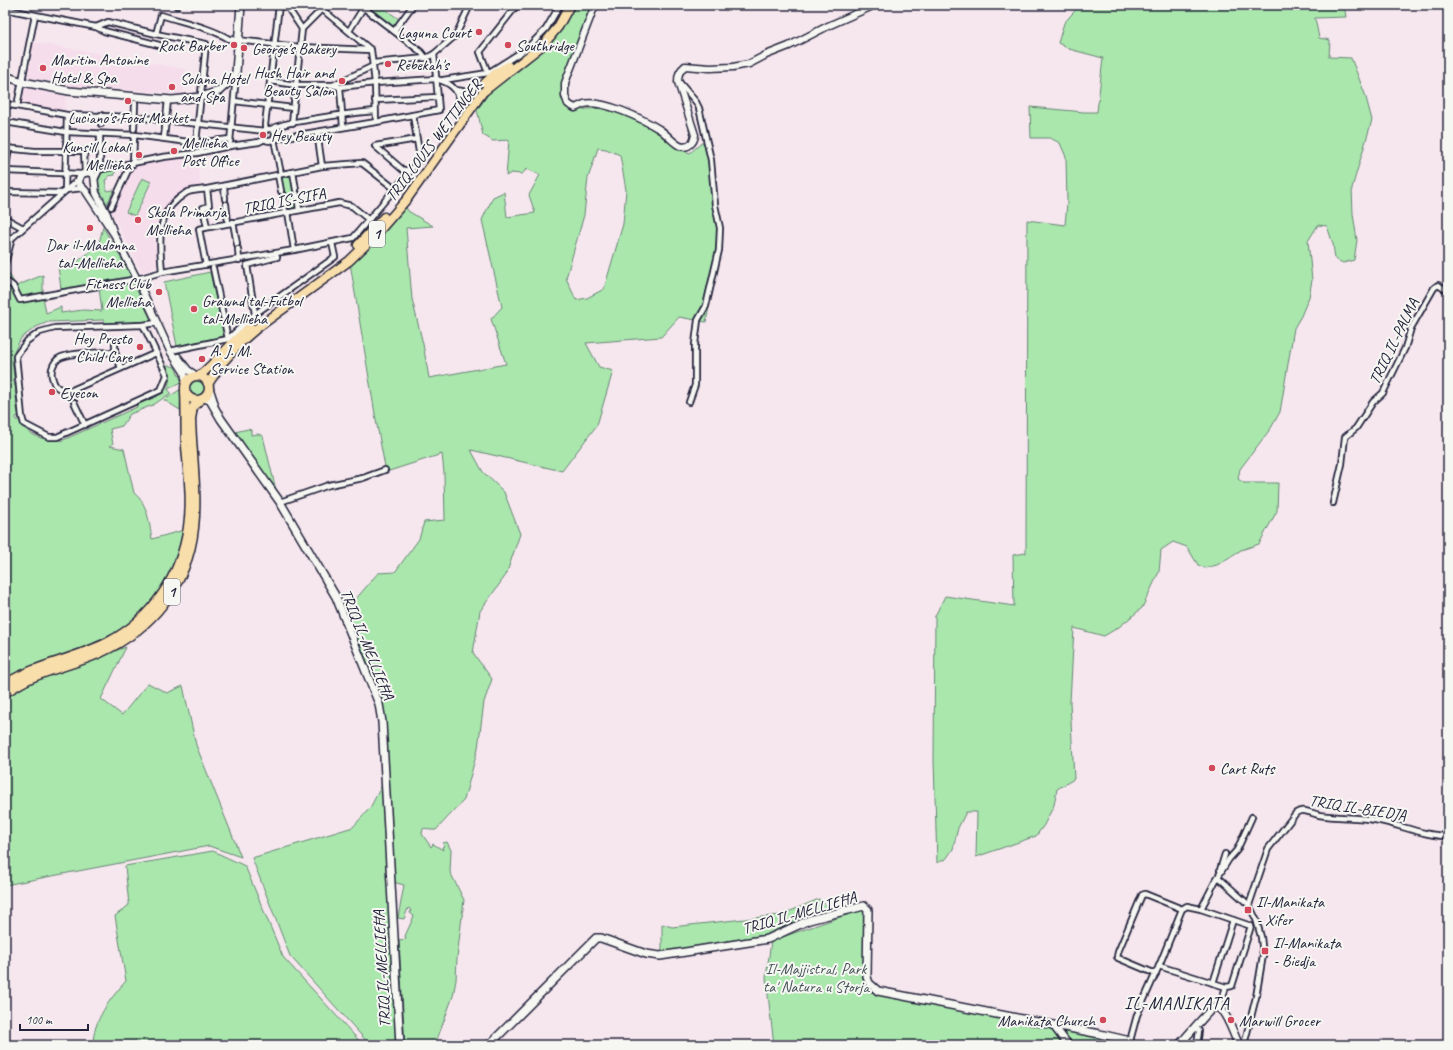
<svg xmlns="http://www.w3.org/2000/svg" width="1453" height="1050" viewBox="0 0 1453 1050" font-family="Caveat,sans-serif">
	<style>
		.built { fill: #f6ddec }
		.green { fill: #aae7ad; stroke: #668474; fill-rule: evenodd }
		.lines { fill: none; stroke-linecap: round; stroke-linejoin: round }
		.minor-casing { stroke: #22223b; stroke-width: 8 }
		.tertiary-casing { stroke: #22223b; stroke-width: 9 }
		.secondary-casing { stroke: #22223b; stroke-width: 10 }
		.trunk-casing { stroke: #22223b; stroke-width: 11 }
		.minor { stroke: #f6f6f2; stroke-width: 4.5 }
		.tertiary { stroke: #f6f6f2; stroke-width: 6 }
		.secondary { stroke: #f6f6f2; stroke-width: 7 }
		.trunk { stroke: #f8deab; stroke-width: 8 }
		.poi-dot { fill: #d1495b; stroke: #f6f6f2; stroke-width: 1.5 }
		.labels { text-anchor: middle; stroke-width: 4; stroke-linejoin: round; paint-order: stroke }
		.shield { fill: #f6f6f2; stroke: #626272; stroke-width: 1 }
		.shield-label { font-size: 15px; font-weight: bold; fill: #22223b }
		.poi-label { font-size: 16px; fill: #22223b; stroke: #f6f6f2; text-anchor: start }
		.street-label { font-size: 16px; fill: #22223b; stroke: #f6f6f2 }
		.park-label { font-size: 16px; fill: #445358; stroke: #f6f6f2 }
		.quarter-label { font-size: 18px; letter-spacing: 1px; fill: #22223b; stroke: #f6f6f2 }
	</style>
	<rect width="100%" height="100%" fill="#f6e7ee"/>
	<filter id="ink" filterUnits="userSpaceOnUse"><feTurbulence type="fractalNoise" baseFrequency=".025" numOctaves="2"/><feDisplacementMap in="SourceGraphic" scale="8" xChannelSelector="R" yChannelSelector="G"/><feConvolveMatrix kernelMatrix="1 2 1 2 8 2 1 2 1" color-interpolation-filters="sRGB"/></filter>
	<g filter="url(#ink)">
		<g class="built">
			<path d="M34,42L186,69L183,94L70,86L28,77Z"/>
			<path d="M23,87L66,96L65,112L20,104Z"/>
			<path d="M196,155L201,187L181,193L175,198L167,207L155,228L154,240L159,266L142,273L111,212L134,166Z"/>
		</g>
		<g class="green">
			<path d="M370,5H379L399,19L395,25L393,26L370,8Z"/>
			<path d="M573,5H592L562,82L561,99L574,110L601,108L640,120L659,133L678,149L690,153L705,140L722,243L706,322L679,317L661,337L586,343L599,367L613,371L597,425L562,471L471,450L483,472L504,492L520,534L506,575L480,611L473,653L492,679L484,702L478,748L464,800L436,830H430L425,828L423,829L422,834L431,847L433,844L443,850L442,847L444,846L443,843L447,842L451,850L450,872L464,900L457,958L456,980L453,996L435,1045H405L399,940L406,939L405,936L414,916L410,913L411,910L408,908L404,919L398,918L404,885L393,882L391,823L383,701L356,634L349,607L378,573L395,572L419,539L424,522L445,520L444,473L442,454L386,472L376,420L350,263L405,205L408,211L433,226L406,228L412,299L423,344L429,378L506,364L491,319L502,307L482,220L493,197L504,192L507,217L535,213L529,195L540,175L527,169L522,174L511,173L506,176L509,140L493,141L483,135L477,110L492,89L523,65ZM598,148L606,149L620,155L626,190L623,224L604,289L587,298L576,300L566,278L584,215L588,178Z"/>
			<path d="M1080,5H1344L1346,17L1315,18L1319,38L1330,40L1329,57L1351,58L1365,94L1372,120L1352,188L1353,214L1357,240L1354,260L1343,263L1335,259L1333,244L1327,226L1318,225L1308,241L1312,280L1309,297L1301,316L1294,328L1280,412L1271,428L1240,469L1238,479L1244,483H1278L1277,511L1259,544L1241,550L1217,565L1205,568L1198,565L1187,547L1173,542L1161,550L1159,572L1142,608L1119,627L1104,636L1074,628L1070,702L1074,779L1057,789L1054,805L1044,825L1036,836L976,857L977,812H966L958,828L953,849L946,859L937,863L934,761L935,616L945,596L1014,606L1013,555L1026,553L1027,220L1065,225L1067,203L1066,157L1060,143L1050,138H1031L1030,107L1084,112H1097L1103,58L1069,49L1058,43L1064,23Z"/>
			<path d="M115,169V175L108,176V179L105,180L107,191L114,190L107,204C102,193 93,183 103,171Z"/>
			<path d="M291,176L297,207L286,209L280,178Z"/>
			<path d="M142,178L151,182L135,216L126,212Z"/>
			<path d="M103,227L132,277L61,289L58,266L67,268L72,266L91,251L99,243Z"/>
			<path d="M5,270H7L16,286L43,275V297L46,313L61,307V313L83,310L102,311L99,288L133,282L151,320L150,321L105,324L104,320L48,322L36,327L21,338L15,350L12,360L14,378L13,379L16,390L15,391L17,403H16L19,416L16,417V420H19C25,434 46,443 60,439L61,441L137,407L136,405C155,397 178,393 166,367L168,365L175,367L182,382L168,389L171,393L153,405L130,414L122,426L110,429L113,444L110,446L124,449L134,493C148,504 149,522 152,539L184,530L180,548L170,576L151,603L125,628L93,646L30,666L5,680Z"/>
			<path d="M210,272L224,336L177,346L164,282Z"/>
			<circle cx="197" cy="389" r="9"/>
			<path d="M181,389L180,410L164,400Z"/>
			<path d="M248,429L251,430V435L258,434L263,436L276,490L235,432Z"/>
			<path d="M126,647L101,699L122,715L148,683L167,693L183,686L196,745L241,857L209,846L5,885V694L49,674Z"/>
			<path d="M382,785L397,1045H370L290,956L252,858L353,827L370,808Z"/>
			<path d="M213,851L245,866L283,957L363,1045H93C93,1020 110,999 126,981L115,916L129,905L125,866Z"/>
			<path d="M819,899L831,910L773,931L765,935L662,952V924L672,927L781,915Z"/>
			<path d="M866,908L865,991L1054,1026L1062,1045H774L766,978L771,941Z"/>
			<path d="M1064,1030L1099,1036L1101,1045H1072L1062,1033Z"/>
		</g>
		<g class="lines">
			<defs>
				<g id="minor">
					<path d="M286,5L302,29"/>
					<path d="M317,5L371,50L375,83L376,122"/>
					<path d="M177,6V5"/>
					<path d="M364,8L421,52L426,58"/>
					<path d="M5,9L96,27L108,22L156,34L206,44L196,143"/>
					<path d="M96,27L104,31L159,45"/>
					<path d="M349,31L365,5"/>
					<path d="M394,31L413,5"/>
					<path d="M156,34L161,15C183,22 209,27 229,39L299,47L371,50"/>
					<path d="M373,63L426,58L434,54L456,35L470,5"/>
					<path d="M488,73L480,52L517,5"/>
					<path d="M443,80L488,73L526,49L546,29L560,5"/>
					<path d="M270,81L296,85H332L340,87L375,83L436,79C454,83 460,93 462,110"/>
					<path d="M680,83L696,102L699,108L711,160L715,205L720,228L719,250L706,306L698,320L695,344V385L689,402"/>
					<path d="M333,85L373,66"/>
					<path d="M340,87L343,127"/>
					<path d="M456,90L475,93"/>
					<path d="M375,100L438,97"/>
					<path d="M234,101L293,108"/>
					<path d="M5,104L67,115L134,117L265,131"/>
					<path d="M17,106L35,15"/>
					<path d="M413,115L420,158L411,170H403L375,146L417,139"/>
					<path d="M5,122L66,132L135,135L196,143L230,139"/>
					<path d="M292,123L302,29L322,9"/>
					<path d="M101,124V115"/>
					<path d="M134,129L135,103"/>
					<path d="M271,129C283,123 295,122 307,120C330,116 352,113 375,111"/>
					<circle cx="269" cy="135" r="6"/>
					<path d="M266,130L265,125L279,5"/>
					<path d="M317,132L322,166"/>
					<path d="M164,138L168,100"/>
					<path d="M230,142L236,75"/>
					<path d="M5,148L35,151H84L85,173"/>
					<path d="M133,164L134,135"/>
					<path d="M5,171L83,174"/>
					<path d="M5,172L9,148"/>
					<path d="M87,172L163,157L197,153L230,146L259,142L265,139"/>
					<path d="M293,172L296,190"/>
					<path d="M281,174L274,139L376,122L439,110L434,54"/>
					<path d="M278,175L281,191"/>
					<path d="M95,179L100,169V134"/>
					<path d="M224,186L225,199"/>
					<path d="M65,190L67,115"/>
					<path d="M65,190L83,188"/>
					<path d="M5,192L62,193"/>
					<path d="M297,194L299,210"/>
					<path d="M283,195L285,213"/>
					<path d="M226,204L228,223"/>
					<path d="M111,207L131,164"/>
					<path d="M288,212L294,250"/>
					<path d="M5,218L23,228"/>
					<path d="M233,222L237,244"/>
					<path d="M207,227L203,208L209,206L207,189"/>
					<path d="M238,249L239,260"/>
					<path d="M5,264L12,238L79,179"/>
					<path d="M206,265L199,229L339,203L352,206L369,220"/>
					<path d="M213,268L228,339"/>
					<path d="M162,272C160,246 155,217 178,199C181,197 185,193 188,192C194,190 201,190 207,189L322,166L362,163L395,189"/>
					<path d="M5,280L13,286L20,300L137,279L162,272L294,250L353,238L411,170"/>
					<path d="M255,314L247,265L277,257"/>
					<path d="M143,325L167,375L161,390L57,437H49L24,424L22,417L16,356L27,341L40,332L55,328Z"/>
					<path d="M143,325L156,323"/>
					<path d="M115,340V352"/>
					<path d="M170,351L228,339L255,314L335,257L332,243"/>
					<path d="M121,368L115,352C101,353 78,352 65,356C54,358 49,370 53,380C55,389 62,390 70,391L156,353"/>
					<path d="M74,402L85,425"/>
					<path d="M280,502L329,485L363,478L385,470"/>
					<path d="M1333,503L1342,464L1345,437L1356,428L1373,402L1383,393L1405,348L1411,328L1434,288L1438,285L1448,291"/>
					<path d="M1220,870L1225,854"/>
					<path d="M1218,877L1249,905L1256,919L1261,937L1263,955L1256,997L1244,1045"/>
					<path d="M1249,905L1268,849L1296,813C1303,808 1311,813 1319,815C1338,818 1357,817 1375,820C1399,824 1423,836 1448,836"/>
					<path d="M1201,909L1216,880L1229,859L1237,850L1252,817"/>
					<path d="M1159,966L1226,987"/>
					<path d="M1156,974L1118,958L1117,957L1118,952L1142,895L1145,894L1182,909"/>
					<path d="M1213,983L1233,920"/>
					<path d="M1196,1027L1199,1031L1197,1045"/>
					<path d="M1130,1041L1137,1015L1159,966L1182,909L1187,906L1201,909L1251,926L1232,986L1226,987L1219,1008"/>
				</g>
				<g id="tertiary">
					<path d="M595,5L565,83V96L568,104L575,108C578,107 581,105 584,104C602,99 643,119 659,129C666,133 673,143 680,146C689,149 694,142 695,135L678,82C678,75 679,71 685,66L710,68L733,67L749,64L766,55L789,46L828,26L875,5"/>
					<path d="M114,234L107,214L96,193L94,176C90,171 85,172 80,176L79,184L85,190L114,234L137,279L170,351L184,372L186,383"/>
					<path d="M178,357L188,370L197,376"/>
				</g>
				<g id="secondary">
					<path d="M5,76L23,82L69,91L172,100L201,97L219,91L233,78L236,72L241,5"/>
					<path d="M209,388L214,403"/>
					<path d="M203,398L210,400L221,419L280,502L336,597L379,704L382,722L400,1045"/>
					<path d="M1054,1026L1068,1045"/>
					<path d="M489,1045L596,938H601L646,954L660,956L768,939L809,920L864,906L868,910L867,977L869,983L878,991L1100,1034L1130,1041V1045"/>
					<path d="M1179,1045C1184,1040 1210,1009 1213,1008C1217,1007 1220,1008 1222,1011C1229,1018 1234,1036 1239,1045"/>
				</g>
				<g id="trunk">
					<path d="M485,83L497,72L508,66"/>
					<path d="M358,245L384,217"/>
					<path d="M199,376C218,361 231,342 250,327"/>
					<circle cx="197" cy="388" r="12"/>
					<path d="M208,384L223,362L242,341L257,328L349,261L374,237L407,199L483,92L544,44L558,27L570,5"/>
					<path d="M5,684C37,664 75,659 108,642C152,619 181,576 188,527C192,501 188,472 186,446C185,427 186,409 185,391"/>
					<path d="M5,693C14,687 22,682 31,678C54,668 78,663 100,653C151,630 188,585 194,528C198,494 192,454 191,419L193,407L200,400"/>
				</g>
			</defs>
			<use href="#minor" class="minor-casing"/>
			<use href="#tertiary" class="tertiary-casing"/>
			<use href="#secondary" class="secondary-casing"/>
			<use href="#trunk" class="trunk-casing"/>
			<use href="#minor" class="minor"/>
			<use href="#tertiary" class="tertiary"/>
			<use href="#secondary" class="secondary"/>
			<use href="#trunk" class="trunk"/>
		</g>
	</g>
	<g class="poi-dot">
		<circle cx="479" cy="32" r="4"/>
		<circle cx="234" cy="45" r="4"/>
		<circle cx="508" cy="45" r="4"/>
		<circle cx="244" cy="48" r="4"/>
		<circle cx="388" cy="64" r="4"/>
		<circle cx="43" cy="68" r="4"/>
		<circle cx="342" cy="81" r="4"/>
		<circle cx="172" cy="87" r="4"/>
		<circle cx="128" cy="101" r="4"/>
		<circle cx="263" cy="135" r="4"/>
		<circle cx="174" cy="151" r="4"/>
		<circle cx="139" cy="155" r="4"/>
		<circle cx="138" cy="220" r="4"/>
		<circle cx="90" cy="228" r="4"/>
		<circle cx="159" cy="292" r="4"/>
		<circle cx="194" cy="309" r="4"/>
		<circle cx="140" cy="347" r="4"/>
		<circle cx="202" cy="359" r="4"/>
		<circle cx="52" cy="392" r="4"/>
		<circle cx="1212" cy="768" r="4"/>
		<rect x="1244" y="906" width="8" height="8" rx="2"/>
		<rect x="1261" y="947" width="8" height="8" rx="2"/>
		<circle cx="1103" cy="1020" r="4"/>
		<circle cx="1231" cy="1020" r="4"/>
	</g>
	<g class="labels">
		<g class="shield">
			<rect x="369" y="221" width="16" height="26" rx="3"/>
			<rect x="164" y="579" width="16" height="26" rx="3"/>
		</g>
		<g class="shield-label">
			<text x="377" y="239">1</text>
			<text x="172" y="597">1</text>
		</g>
		<g class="poi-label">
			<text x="471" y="38" text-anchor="end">Laguna Court</text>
			<text x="226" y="51" text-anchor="end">Rock Barber</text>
			<text x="516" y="51">Southridge</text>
			<text x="252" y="54">George's Bakery</text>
			<text x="51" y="65">Maritim Antonine<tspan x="51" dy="18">Hotel &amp; Spa</tspan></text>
			<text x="396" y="70">Rebekah's</text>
			<text x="334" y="78" text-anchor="end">Hush Hair and<tspan x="334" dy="18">Beauty Salon</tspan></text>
			<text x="180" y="84">Solana Hotel<tspan x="180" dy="18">and Spa</tspan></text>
			<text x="128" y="123" text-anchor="middle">Luciano's Food Market</text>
			<text x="271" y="141">Hey Beauty</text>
			<text x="182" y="148">Mellieħa<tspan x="182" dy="18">Post Office</tspan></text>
			<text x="131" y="152" text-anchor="end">Kunsill Lokali<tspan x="131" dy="18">Mellieħa</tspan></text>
			<text x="146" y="217">Skola Primarja<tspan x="146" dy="18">Mellieħa</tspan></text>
			<text x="90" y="250" text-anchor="middle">Dar il-Madonna<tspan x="90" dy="18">tal-Mellieħa</tspan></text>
			<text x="151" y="289" text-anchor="end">Fitness Club<tspan x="151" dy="18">Mellieħa</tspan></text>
			<text x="202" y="306">Grawnd tal-Futbol<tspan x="202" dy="18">tal-Mellieħa</tspan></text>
			<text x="132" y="344" text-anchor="end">Hey Presto<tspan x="132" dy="18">Child Care</tspan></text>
			<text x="210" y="356">A. J. M.<tspan x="210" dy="18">Service Station</tspan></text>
			<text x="60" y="398">Eyecon</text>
			<text x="1220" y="774">Cart Ruts</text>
			<text x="1256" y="907">Il-Manikata<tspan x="1256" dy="18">- Xifer</tspan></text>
			<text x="1273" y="948">Il-Manikata<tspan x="1273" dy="18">- Biedja</tspan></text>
			<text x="1095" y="1026" text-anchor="end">Manikata Church</text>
			<text x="1239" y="1026">Marwill Grocer</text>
		</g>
		<g class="street-label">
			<text transform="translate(433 140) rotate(-53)" y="6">TRIQ LOUIS WETTINGER</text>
			<text transform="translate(284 200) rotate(-11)" y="6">TRIQ IS-SIFA</text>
			<text transform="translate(1393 341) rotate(-64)" y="6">TRIQ IL-PALMA</text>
			<text transform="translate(368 644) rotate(68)" y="6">TRIQ IL-MELLIEĦA</text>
			<text transform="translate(1358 807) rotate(9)" y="6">TRIQ IL-BIEDJA</text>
			<text transform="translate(799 912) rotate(-16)" y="6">TRIQ IL-MELLIEĦA</text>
			<text transform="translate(381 969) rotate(-93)" y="6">TRIQ IL-MELLIEĦA</text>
		</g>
		<g class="park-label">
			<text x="816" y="974">Il-Majjistral, Park<tspan x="816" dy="18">ta' Natura u Storja</tspan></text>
		</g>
		<g class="quarter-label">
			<text x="1177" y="1009">IL-MANIKATA</text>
		</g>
	</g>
	<rect width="1453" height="1050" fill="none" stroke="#f6f6f2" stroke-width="20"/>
	<rect x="10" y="10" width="1433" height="1030" fill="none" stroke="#22223b" stroke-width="1.5" filter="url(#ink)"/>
	<path d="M20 1024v6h68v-6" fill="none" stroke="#22223b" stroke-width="2"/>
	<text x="26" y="1024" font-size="12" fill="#22223b" stroke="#f6f6f2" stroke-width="3" paint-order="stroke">100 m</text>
</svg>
